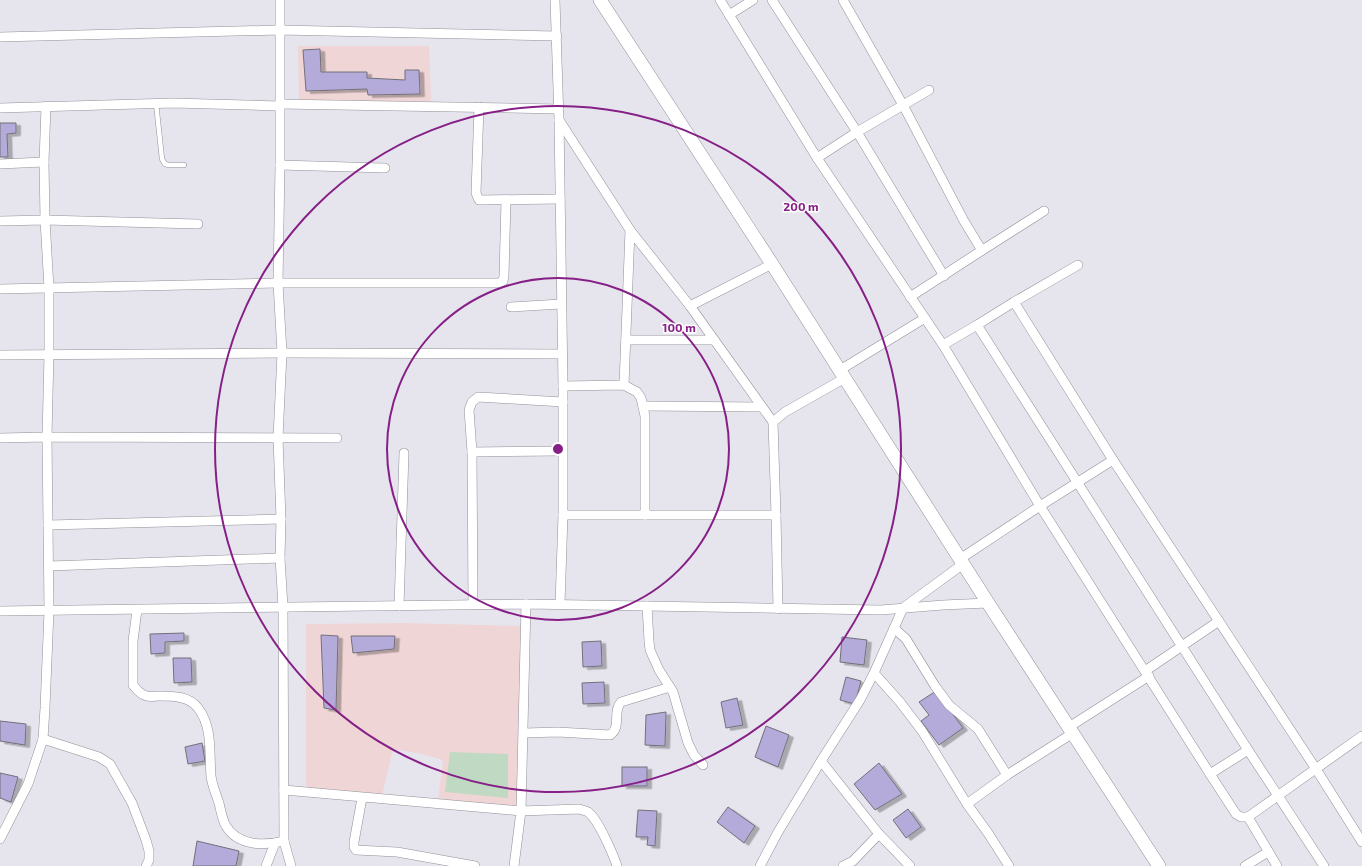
<svg xmlns="http://www.w3.org/2000/svg" width="1362" height="866" viewBox="0 0 1362 866" font-family="'Exo 2',sans-serif">
	<style>
		.education { fill: #f0d5d6 }
		.green { fill: #bfd9c3 }
		.building { fill: #b4abda; stroke: #717078; filter: url(#shadow) }
		.lines { fill: none; stroke-linecap: round; stroke-linejoin: round }
		.lane-casing { stroke: #919098; stroke-width: 5.5 }
		.street-casing { stroke: #919098; stroke-width: 10 }
		.secondary-casing { stroke: #919098; stroke-width: 14 }
		.lane { stroke: #fff; stroke-width: 4.5 }
		.street { stroke: #fff; stroke-width: 9 }
		.secondary { stroke: #fff; stroke-width: 13 }
		.ring { fill: none; stroke: #861f86; stroke-width: 2 }
		.centre { fill: #861f86; stroke: #fff; stroke-width: 2 }
		.ring-label { font-size: 12px; text-anchor: middle; font-weight: bold; fill: #861f86; stroke: #fff; stroke-width: 3; stroke-linejoin: round; paint-order: stroke }
	</style>
	<defs>
		<filter id="shadow"><feDropShadow dx="4.5" dy="2.5" stdDeviation="0" flood-color="#0004"/></filter>
	</defs>
	<rect width="100%" height="100%" fill="#e6e5ee"/>
	<g class="education">
		<path d="M298,46H429L431,101L299,102Z"/>
		<path d="M404,623L521,626L517,809L438,800L443,760L422,754L393,749L382,796L306,788V624Z"/>
	</g>
	<path class="green" d="M450,752L508,754V798L445,792Z"/>
	<g class="building">
		<path d="M320,49L321,72H367V78L405,80V70H419L420,94L368,95L367,89L306,91L303,50Z"/>
		<path d="M0,123H16V133L7,134L8,157H0Z"/>
		<path d="M184,633V641L165,642V653L151,654L150,634Z"/>
		<path d="M321,635L338,636L336,710L324,708Z"/>
		<path d="M351,636H395L394,649L353,653Z"/>
		<path d="M842,637L867,640L864,665L840,662Z"/>
		<path d="M601,641L602,666L583,667L582,642Z"/>
		<path d="M173,658H191L192,682L174,683Z"/>
		<path d="M846,677L861,681L855,704L840,700Z"/>
		<path d="M604,682L605,703L583,704L582,683Z"/>
		<path d="M936,691L963,728L939,745L921,721L929,715L919,702Z"/>
		<path d="M737,698L743,725L726,728L721,702Z"/>
		<path d="M666,712L665,746L645,745L646,715Z"/>
		<path d="M0,721L26,724L25,745L0,741Z"/>
		<path d="M766,726L789,735L778,767L755,757Z"/>
		<path d="M202,743L205,761L188,764L185,747Z"/>
		<path d="M879,763L902,794L875,810L854,784Z"/>
		<rect x="622" y="767" width="25" height="19"/>
		<path d="M0,773L18,777L11,802L0,798Z"/>
		<path d="M728,807L755,826L744,843L717,822Z"/>
		<path d="M908,809L921,827L906,838L893,820Z"/>
		<path d="M638,810L657,811L655,846L647,845L648,837H636Z"/>
		<path d="M197,841L239,851L236,866H193Z"/>
	</g>
	<g class="lines">
		<defs>
			<path id="lane" d="M156,103L162,159L165,164L169,165H184"/>
			<g id="street">
				<path d="M280,0V165L278,283L282,353L278,438L281,519L280,558L283,607L284,841L291,866"/>
				<path d="M555,0L559,119L563,386V515L560,604"/>
				<path d="M720,0L817,158L943,345L1040,506L1210,774L1236,814L1241,817H1248L1277,866"/>
				<path d="M772,0L857,132L944,276"/>
				<path d="M843,0L903,105L964,221L981,249V251L910,297"/>
				<path d="M729,15L753,0"/>
				<path d="M0,37L280,30L557,36"/>
				<path d="M280,104L559,109"/>
				<path d="M479,107L476,193L479,200L560,199"/>
				<path d="M0,108L173,103L280,106"/>
				<path d="M559,120L630,230L624,385"/>
				<path d="M817,158L857,132L929,90"/>
				<path d="M0,164L44,162"/>
				<path d="M280,165L385,168"/>
				<path d="M0,221L45,220L198,224"/>
				<path d="M630,230L690,306L773,422"/>
				<path d="M981,251L1044,211"/>
				<path d="M0,289L278,283H499L503,281L504,276L506,200"/>
				<path d="M1014,302L1113,460L1316,769L1362,842"/>
				<path d="M690,306L772,264"/>
				<path d="M511,307L561,304"/>
				<path d="M977,325L1014,302L1078,265"/>
				<path d="M626,340H714"/>
				<path d="M943,345L977,325L1248,750L1324,866"/>
				<path d="M0,355L282,353L562,354"/>
				<path d="M840,370L925,318"/>
				<path d="M563,386L624,385L637,392L641,398L645,416V515"/>
				<path d="M643,406L762,407"/>
				<path d="M0,438L47,437L337,438"/>
				<path d="M472,452L562,451"/>
				<path d="M563,515H776"/>
				<path d="M48,525L281,519"/>
				<path d="M960,559L1040,506L1113,460"/>
				<path d="M49,566L280,558"/>
				<path d="M473,604L472,452L469,410L472,402L478,397L563,402"/>
				<path d="M526,604L521,811L579,809C582,810 585,810 588,812C598,819 613,854 617,866"/>
				<path d="M399,606L404,453"/>
				<path d="M647,606L649,641L650,650L659,670L673,692L688,743L694,755L703,765"/>
				<path d="M778,609L776,515L773,422L785,412L845,378"/>
				<path d="M137,610L133,641V685C136,689 141,695 147,696C150,697 155,696 159,696C173,696 189,696 198,708C213,727 209,754 211,776C212,785 216,794 219,803C221,811 222,819 226,826C238,846 264,846 284,841"/>
				<path d="M0,611L526,604L881,610L943,605L988,603"/>
				<path d="M894,628L906,639L935,686L949,705L978,729L1007,775"/>
				<path d="M1145,671L1219,621"/>
				<path d="M874,673L900,702L922,731L967,804L988,833L1009,866"/>
				<path d="M1069,727L1149,676"/>
				<path d="M524,733L558,732L610,735C622,727 612,712 621,702L670,687"/>
				<path d="M43,739L99,757L110,764L132,803L146,840L149,851V860L146,866"/>
				<path d="M821,761L879,834L910,866"/>
				<path d="M1210,774L1248,750"/>
				<path d="M284,790L521,811L514,866"/>
				<path d="M362,798L354,842V847L356,850L397,852L475,866"/>
				<path d="M967,804L1007,775L1073,733"/>
				<path d="M1248,817L1362,736"/>
				<path d="M0,839L28,784L43,739L45,708L49,611L47,437L49,354V288L45,220L44,162L46,106"/>
				<path d="M266,866L275,843"/>
				<path d="M760,866L778,832L821,761L860,700L874,673L903,608L963,564"/>
				<path d="M843,866L853,861L879,834"/>
				<path d="M1245,866L1268,852"/>
			</g>
			<path id="secondary" d="M600,0L772,264L988,603L1159,866"/>
		</defs>
		<use href="#lane" class="lane-casing"/>
		<use href="#street" class="street-casing"/>
		<use href="#secondary" class="secondary-casing"/>
		<use href="#lane" class="lane"/>
		<use href="#street" class="street"/>
		<use href="#secondary" class="secondary"/>
	</g>
	<g class="ring">
		<circle cx="558" cy="449" r="171"/>
		<circle cx="558" cy="449" r="343"/>
	</g>
	<circle cx="558" cy="449" r="6" class="centre"/>
	<g class="ring-label">
		<text x="801" y="211">200 m</text>
		<text x="679" y="332">100 m</text>
	</g>
</svg>
